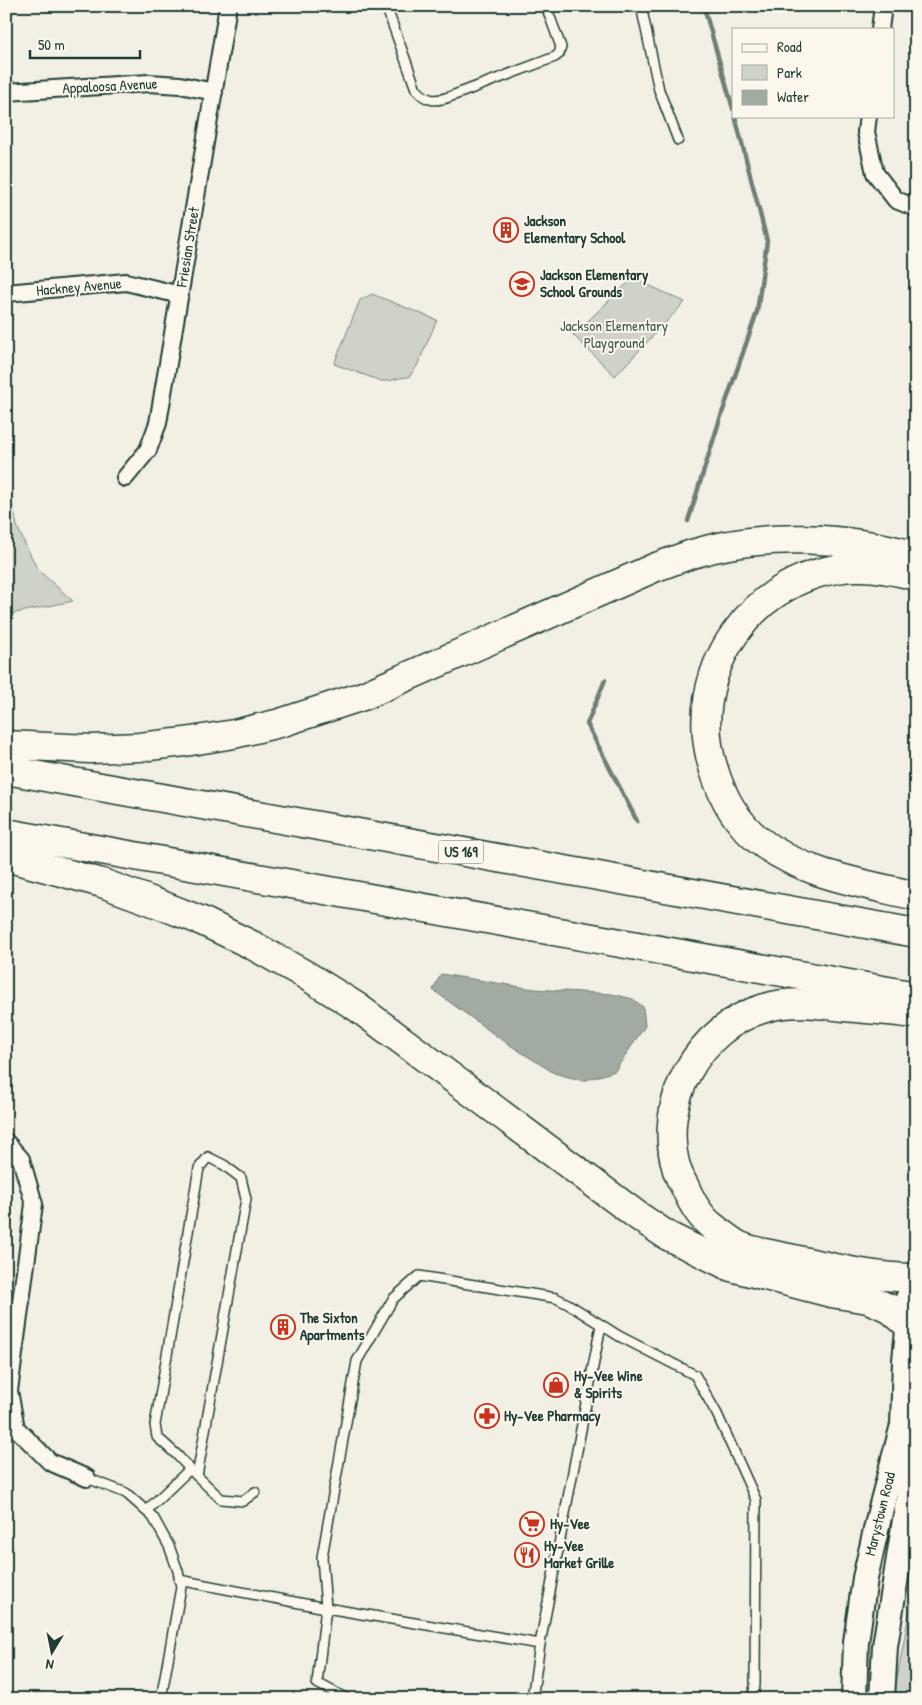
<svg xmlns="http://www.w3.org/2000/svg" width="922" height="1705" viewBox="0 0 922 1705" font-family="'Patrick Hand',sans-serif">
	<style>
		.green { fill: #cfd2c8; stroke: #77887e }
		.water { fill: #a2aba1; stroke: #6e7f75 }
		.lines { fill: none; stroke-linecap: round; stroke-linejoin: round }
		.stream { stroke: #6e7f75; stroke-width: 4.5 }
		.service-casing { stroke: #1f3d34; stroke-width: 12 }
		.minor-casing { stroke: #1f3d34; stroke-width: 20 }
		.secondary-casing { stroke: #1f3d34; stroke-width: 28 }
		.motorway-casing { stroke: #1f3d34; stroke-width: 31 }
		.service { stroke: #fbf7ec; stroke-width: 9 }
		.minor { stroke: #fbf7ec; stroke-width: 16 }
		.secondary { stroke: #fbf7ec; stroke-width: 24 }
		.motorway { stroke: #fbf7ec; stroke-width: 28 }
		.labels { text-anchor: middle; stroke-width: 4; stroke-linejoin: round; paint-order: stroke }
		.shield { fill: #fbf7ec; stroke: #61756b; stroke-width: 1 }
		.shield-label { font-size: 14px; font-weight: bold; fill: #1f3d34 }
		.street-label { font-size: 15px; fill: #1f3d34; stroke: #fbf7ec }
		.poi-label { font-size: 15px; font-weight: bold; fill: #1f3d34; stroke: #fbf7ec; text-anchor: start }
		.park-label { font-size: 15px; fill: #425b52; stroke: #fbf7ec }
	</style>
	<rect width="100%" height="100%" fill="#f2f0e5"/>
	<filter id="ink" filterUnits="userSpaceOnUse"><feTurbulence type="fractalNoise" baseFrequency=".02" numOctaves="2"/><feDisplacementMap in="SourceGraphic" scale="10" xChannelSelector="R" yChannelSelector="G"/><feConvolveMatrix kernelMatrix="1 2 1 2 8 2 1 2 1" color-interpolation-filters="sRGB"/></filter>
	<g filter="url(#ink)">
		<g class="green">
			<path d="M633,278L685,302L615,376L573,335Z"/>
			<path d="M372,294L437,320L417,366L409,377C399,377 391,382 381,381L334,364L360,300Z"/>
			<path d="M6,474L17,526L25,544L38,570L73,601L6,615Z"/>
			<path d="M916,1576V1699H893Z"/>
		</g>
		<path class="water" d="M441,974L534,989L612,994L633,999L643,1007L645,1026L615,1071L583,1081L554,1073L502,1040L433,990Z"/>
		<g class="lines">
			<g class="stream">
				<path d="M705,6V11L733,109"/>
				<path d="M688,521L718,425L757,312L767,241L735,116"/>
				<path d="M605,680L587,724L637,821"/>
			</g>
			<defs>
				<g id="service">
					<path d="M386,6L416,89C426,101 435,102 449,97L555,57L559,54L561,47L546,6"/>
					<path d="M641,6L659,90L678,140"/>
					<path d="M194,1473L221,1499L243,1501L255,1492"/>
					<path d="M87,1478L126,1493L153,1517L169,1546L178,1571L181,1587L161,1699"/>
					<path d="M146,1511L190,1469L177,1455L157,1437L155,1425L199,1168L208,1157L224,1165L241,1178L246,1199L197,1476"/>
					<path d="M179,1580L326,1608L317,1683L347,1699"/>
					<path d="M540,1644L326,1608L322,1557L357,1361L393,1299L419,1276L556,1298L568,1304L619,1336L695,1375L717,1414L756,1500L755,1685L753,1699"/>
					<path d="M532,1699L540,1644L601,1325"/>
				</g>
				<g id="minor">
					<path d="M880,29L883,6"/>
					<path d="M6,92L149,83L180,85L214,92"/>
					<path d="M868,116L866,132L875,173L896,200L916,208"/>
					<path d="M6,293L126,282L180,295"/>
					<path d="M125,478L148,450L158,423L228,6"/>
					<path d="M6,1142L21,1159L34,1204L9,1391L16,1428L50,1462L87,1478"/>
				</g>
				<g id="secondary">
					<path d="M911,1335C901,1319 903,1301 916,1286"/>
					<path d="M854,1699L856,1642L865,1578L881,1508L903,1425L905,1360L908,1330"/>
					<path d="M882,1699L885,1646L916,1451"/>
				</g>
				<g id="motorway">
					<path d="M916,576C897,571 876,566 856,567C754,571 682,673 714,770C722,796 736,821 757,839C802,875 862,883 916,896"/>
					<path d="M6,745L90,749L139,747L185,742L234,734L280,723L363,696L656,567C668,563 680,558 692,554C762,532 846,536 916,556"/>
					<path d="M6,770L916,933"/>
					<path d="M6,833L916,996"/>
					<path d="M6,857L102,883L151,901L202,921L252,945L304,974L357,1007L638,1216L668,1236L731,1267L831,1293L868,1299L889,1308L905,1322"/>
					<path d="M916,1014C892,1011 868,1009 844,1007C819,1004 790,1000 765,1008C698,1027 656,1103 677,1170C679,1176 682,1182 685,1187C691,1201 701,1218 713,1227C721,1233 729,1240 738,1245C749,1251 775,1255 789,1258C831,1267 873,1278 916,1278"/>
				</g>
			</defs>
			<use href="#service" class="service-casing"/>
			<use href="#minor" class="minor-casing"/>
			<use href="#secondary" class="secondary-casing"/>
			<use href="#motorway" class="motorway-casing"/>
			<use href="#service" class="service"/>
			<use href="#minor" class="minor"/>
			<use href="#secondary" class="secondary"/>
			<use href="#motorway" class="motorway"/>
		</g>
	</g>
	<defs>
		<symbol id="building-ring" viewBox="-11 -11 22 22"><circle r="9.5" fill="#fbf7ec" stroke="#c8321e" stroke-width="1.5"/><path d="M-4-6H4V6H1V3H-1V6H-4ZM-2.5-4.3h1.7v1.8h-1.7ZM.8-4.3h1.7v1.8H.8ZM-2.5-1h1.7V.8h-1.7ZM.8-1h1.7V.8H.8Z" fill="#c8321e"/></symbol>
		<symbol id="school-ring" viewBox="-11 -11 22 22"><circle r="9.5" fill="#fbf7ec" stroke="#c8321e" stroke-width="1.5"/><path d="M0-5L7-2L0 1L-7-2ZM-4 1L0 2.5L4 1V4Q0 6-4 4Z" fill="#c8321e"/></symbol>
		<symbol id="shop-ring" viewBox="-11 -11 22 22"><circle r="9.5" fill="#fbf7ec" stroke="#c8321e" stroke-width="1.5"/><path d="M-5-2.5h2.3a2.7 3.5 0 0 1 5.4 0H5L5.5 6h-11ZM-1.5-2.5h3a1.5 2.3 0 0 0-3 0Z" fill="#c8321e"/></symbol>
		<symbol id="pharmacy-ring" viewBox="-11 -11 22 22"><circle r="9.5" fill="#fbf7ec" stroke="#c8321e" stroke-width="1.5"/><path d="M-2-6h4v4h4v4h-4v4h-4v-4h-4v-4h4Z" fill="#c8321e"/></symbol>
		<symbol id="supermarket-ring" viewBox="-11 -11 22 22"><circle r="9.5" fill="#fbf7ec" stroke="#c8321e" stroke-width="1.5"/><path d="M-6-5.5h2.5l.6 2H6L4.5 2H-2.5L-4.4-4H-6ZM-1.5 3.2a1.3 1.3 0 1 0 .1 0ZM3 3.2a1.3 1.3 0 1 0 .1 0Z" fill="#c8321e"/></symbol>
		<symbol id="restaurant-ring" viewBox="-11 -11 22 22"><circle r="9.5" fill="#fbf7ec" stroke="#c8321e" stroke-width="1.5"/><path d="M-5-6h1v4h1v-4h1v4h1v-4h1v5L-1.5 .5V6h-2V.5L-5-1ZM5-6V6H3V1.5H1.5Q1.5-4 5-6Z" fill="#c8321e"/></symbol>
	</defs>
	<g fill-rule="evenodd">
		<use href="#building-ring" x="492" y="216" width="28" height="28"/>
		<use href="#school-ring" x="508" y="270" width="28" height="28"/>
		<use href="#building-ring" x="269" y="1313" width="28" height="28"/>
		<use href="#shop-ring" x="542" y="1371" width="28" height="28"/>
		<use href="#pharmacy-ring" x="473" y="1402" width="28" height="28"/>
		<use href="#supermarket-ring" x="518" y="1510" width="28" height="28"/>
		<use href="#restaurant-ring" x="513" y="1541" width="28" height="28"/>
	</g>
	<g class="labels">
		<rect class="shield" x="438.5" y="840.5" width="45" height="23" rx="4"/>
		<g class="shield-label">
			<text x="461" y="857">US 169</text>
		</g>
		<g class="street-label">
			<text transform="translate(110 86) rotate(-3)" y="5">Appaloosa Avenue</text>
			<text transform="translate(188 247) rotate(-81)" y="5">Friesian Street</text>
			<text transform="translate(79 287) rotate(-5)" y="5">Hackney Avenue</text>
			<text transform="translate(880 1514) rotate(-76)" y="5">Marystown Road</text>
		</g>
		<g class="poi-label">
			<text x="524" y="226">Jackson<tspan x="524" dy="17">Elementary School</tspan></text>
			<text x="540" y="280">Jackson Elementary<tspan x="540" dy="17">School Grounds</tspan></text>
			<text x="300" y="1323">The Sixton<tspan x="300" dy="17">Apartments</tspan></text>
			<text x="574" y="1381">Hy-Vee Wine<tspan x="574" dy="17">&amp; Spirits</tspan></text>
			<text x="504" y="1421">Hy-Vee Pharmacy</text>
			<text x="550" y="1529">Hy-Vee</text>
			<text x="544" y="1551">Hy-Vee<tspan x="544" dy="17">Market Grille</tspan></text>
		</g>
		<g class="park-label">
			<text x="614" y="331">Jackson Elementary<tspan x="614" dy="17">Playground</tspan></text>
		</g>
	</g>
	<rect width="922" height="1705" fill="none" stroke="#fbf7ec" stroke-width="25"/>
	<rect x="12" y="12" width="897" height="1680" fill="none" stroke="#1f3d34" stroke-width="2" filter="url(#ink)"/>
	<rect x="732" y="28" width="162" height="90" fill="#fbf7ec" stroke="#a3ada2"/>
	<rect x="742" y="44" width="25" height="8" fill="#fbf7ec" stroke="#a3ada2"/>
	<text x="777" y="52" font-size="15" fill="#1f3d34">Road</text>
	<rect x="742" y="65" width="25" height="15" fill="#cfd2c8" stroke="#a3ada2"/>
	<text x="777" y="78" font-size="15" fill="#1f3d34">Park</text>
	<rect x="742" y="90" width="25" height="15" fill="#a2aba1" stroke="#a3ada2"/>
	<text x="777" y="102" font-size="15" fill="#1f3d34">Water</text>
	<g transform="translate(52 1652) rotate(190)" stroke="#fbf7ec" stroke-width="4" paint-order="stroke">
	<path d="M0-4L9 19L0 12L-9 19Z" fill="#1f3d34"/>
	<text y="-8" font-size="14" font-weight="bold" text-anchor="middle" fill="#1f3d34">N</text>
	</g>
	<path d="M30 50v8h110v-8" fill="none" stroke="#1f3d34" stroke-width="2.5"/>
	<text x="38" y="50" font-size="15" fill="#1f3d34" stroke="#fbf7ec" stroke-width="4" paint-order="stroke">50 m</text>
</svg>
